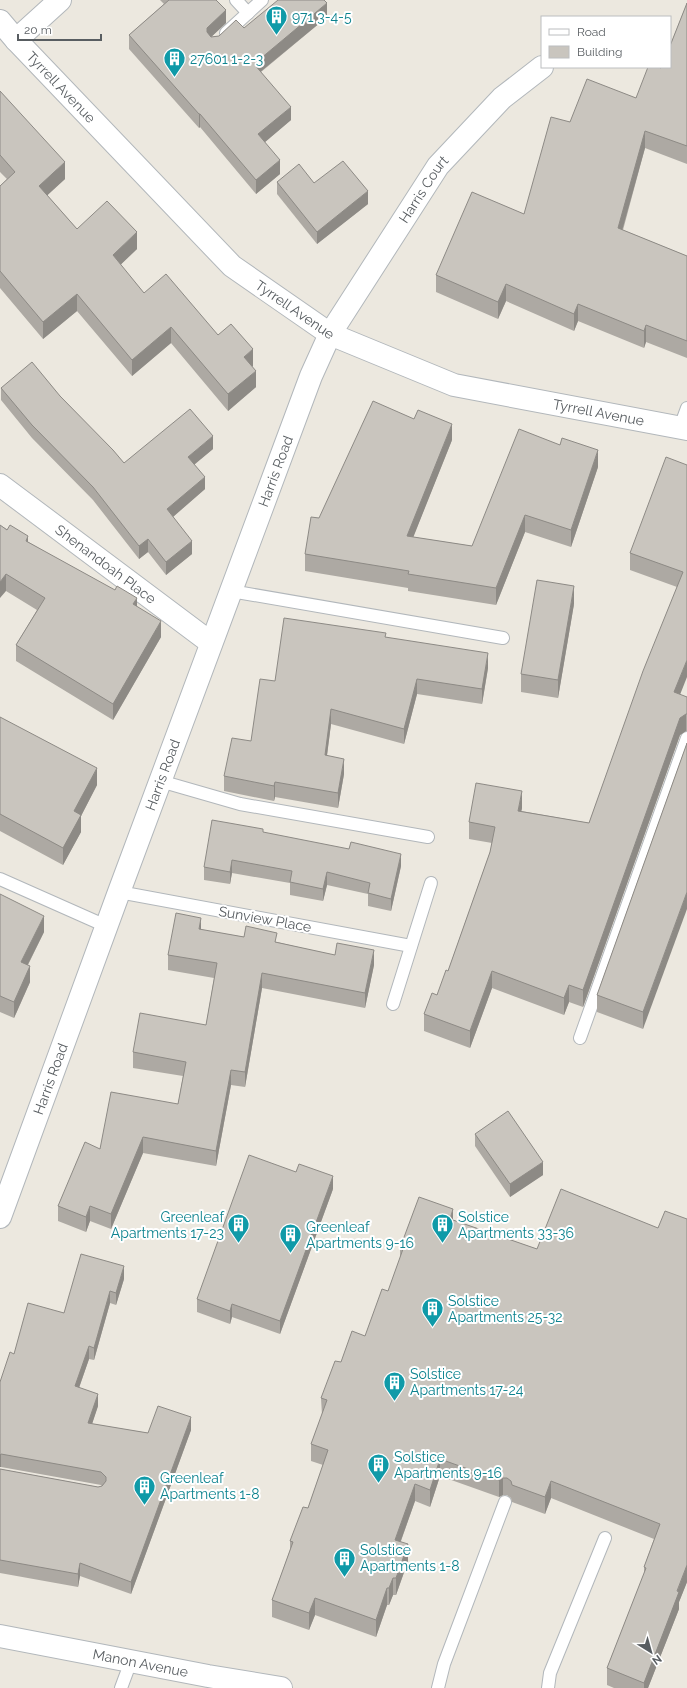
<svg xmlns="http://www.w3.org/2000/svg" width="687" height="1688" viewBox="0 0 687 1688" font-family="Raleway,sans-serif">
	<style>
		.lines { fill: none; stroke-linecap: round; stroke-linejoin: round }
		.service-casing { stroke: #b2b7bb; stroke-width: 14 }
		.minor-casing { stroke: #b2b7bb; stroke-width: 24 }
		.service { stroke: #fff; stroke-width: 12 }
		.minor { stroke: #fff; stroke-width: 22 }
		.wall { fill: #ada9a3 }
		.shaded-wall { fill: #8d8a85 }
		.building { fill: #c9c5be; stroke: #8d8a85 }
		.labels { text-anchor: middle; stroke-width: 4; stroke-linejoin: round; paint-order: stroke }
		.culture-label { font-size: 14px; fill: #0d838f; stroke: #fff; text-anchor: start }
		.street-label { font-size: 14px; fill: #585d61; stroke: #fff }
	</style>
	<rect width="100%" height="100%" fill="#ece8df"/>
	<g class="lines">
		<defs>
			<g id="service">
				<path d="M236,0L248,13"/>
				<path d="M226,33L262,0"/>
				<path d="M680,427L687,408"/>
				<path d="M231,591L503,638"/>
				<path d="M160,781L240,804L428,837"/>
				<path d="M0,879L106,926"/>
				<path d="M119,892L411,946"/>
				<path d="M393,1004L431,883"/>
				<path d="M580,1038L687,738"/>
				<path d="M121,1688L131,1661"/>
				<path d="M438,1688L444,1664L505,1502"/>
				<path d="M548,1688L550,1673L605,1538"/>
			</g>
			<g id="minor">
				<path id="s1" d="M0,21L16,40L232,266L330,334L454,385L687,429"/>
				<path d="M16,40L60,0"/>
				<path id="s2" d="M0,485L211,643"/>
				<path id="s3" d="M0,1217L119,892L311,376L330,334L438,166L502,98L542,67"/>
				<path id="s4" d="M0,1636L208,1676L281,1688"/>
			</g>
		</defs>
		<use href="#service" class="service-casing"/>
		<use href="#minor" class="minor-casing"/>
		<use href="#service" class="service"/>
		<use href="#minor" class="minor"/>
	</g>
	<g class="wall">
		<path d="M160,0H216L226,23L211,37L219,36L244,28L327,17L261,72L291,120L265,142L280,174L256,194L200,127L199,128L129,49V35L164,4Z"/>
		<path d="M687,3V164L645,148L623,230L687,256V358L646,342L644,348L578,321L574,331L506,301L498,319L436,292V275L524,214L570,122L636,98L661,68Z"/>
		<path d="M0,91L65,179L47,195L77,229L137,249L120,265L144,293L218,335L253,366H252L256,387L228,411L171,343L132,376L77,311L43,339L0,288V186L7,179L0,172Z"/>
		<path d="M277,182L314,183L368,204L317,244L277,194Z"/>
		<path d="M1,388L60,396L124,463L213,449L194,464L205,489L173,517L192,554L166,575L148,552L139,559L93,500L32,438L1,400Z"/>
		<path d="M452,440L413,537L472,546L598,467L571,547L525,532L496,605L408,591V588L305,571V554Z"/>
		<path d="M687,465L680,695L687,697V731H686L680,735L583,1007L569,1002L564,1015L492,988L470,1048L424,1031V1014L437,995L448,971L490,852L492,843L469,839V822L522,808L521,811L589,823L677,587L630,570V553Z"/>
		<path d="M0,525L137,607L161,637L113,720L16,661V645L37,610L6,591Z"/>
		<path d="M574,604L558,698L521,692V674Z"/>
		<path d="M386,637L488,668L482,704L417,694L404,744L331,724L327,756L344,774L338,808L275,797L274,801L224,791V776L251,741L275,681Z"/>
		<path d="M0,717L97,785L81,816V832L63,865L0,831Z"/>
		<path d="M687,743L643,1029L597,1012V995Z"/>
		<path d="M263,833L401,866L391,911L368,906V894L327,885L323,901L290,895V883L232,873L230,884L204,880V867Z"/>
		<path d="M0,894L44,932L28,965L30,982L14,1018L0,1012Z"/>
		<path d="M201,930L277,942L374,965L365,1008L262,988L245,1087L231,1085L216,1166L143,1153L111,1229L90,1221L86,1232L58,1221V1206L100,1149L178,1104L183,1076L133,1068V1052L206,1025L214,978L168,970V955Z"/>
		<path d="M475,1134L543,1175L510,1197L475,1146Z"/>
		<path d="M333,1189L280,1334L232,1317L230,1324L197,1312V1299Z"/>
		<path d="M687,1219V1582L679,1602V1609L648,1688H614L607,1685V1668L644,1574V1567L654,1539L551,1498L545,1514L512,1502L511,1498L507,1495H503L499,1497L440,1476L430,1507L415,1501L401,1541L408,1561L396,1595H393L389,1605H387L376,1637L315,1615L309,1630L272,1617V1600L290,1550V1541L308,1508L323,1465L311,1461V1444L322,1415L321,1398L341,1362L365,1336L388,1291L400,1258V1248L453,1220L537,1249L658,1228Z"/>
		<path d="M124,1279L116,1305L110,1303L94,1360L89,1359L79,1388L98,1406L92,1424L148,1433L191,1430L131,1594L80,1576L78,1587L0,1573V1469L98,1487L102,1486L101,1485L1,1467H0V1382L14,1354L64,1313Z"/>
	</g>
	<g class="shaded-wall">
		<path d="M327,3V17L254,77V64Z"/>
		<path d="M226,10V23L207,41V28Z"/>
		<path d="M291,107V120L258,148V134Z"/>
		<path d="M199,114H200V127L199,128Z"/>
		<path d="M645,131V148L618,245V228Z"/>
		<path d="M280,160V174L256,194V180Z"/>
		<path d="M65,162V179L39,203V186Z"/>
		<path d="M368,191V204L317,244V232Z"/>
		<path d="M137,232V249L113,272V255Z"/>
		<path d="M506,284V301L498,319V302Z"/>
		<path d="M77,294V311L43,339V322Z"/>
		<path d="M578,304V321L574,331V314Z"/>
		<path d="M646,325V342L644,348V331Z"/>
		<path d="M171,327V343L132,376V360Z"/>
		<path d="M253,349V366L244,374V357Z"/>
		<path d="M256,371V387L228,411V394Z"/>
		<path d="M452,424V440L407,553V536Z"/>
		<path d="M213,436V449L188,470V457Z"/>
		<path d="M598,450V467L571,547V530Z"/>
		<path d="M205,477V489L167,522V509Z"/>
		<path d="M525,515V532L496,605V588Z"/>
		<path d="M28,536V553L26,541Z"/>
		<path d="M148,539V552L139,559V546Z"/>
		<path d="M192,541V554L166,575V562Z"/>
		<path d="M6,574V591L0,598V582Z"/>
		<path d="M574,586V604L558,698V680Z"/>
		<path d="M137,598V614L133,604Z"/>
		<path d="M161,621V637L113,720V704Z"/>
		<path d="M488,653V668L482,704V689Z"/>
		<path d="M687,660V677L674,710V692Z"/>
		<path d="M417,679V694L404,744V729Z"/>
		<path d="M331,709V724L325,770V755Z"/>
		<path d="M686,714V731L680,735L583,1007V990L680,718Z"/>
		<path d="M344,759V774L338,808V793Z"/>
		<path d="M97,768V785L81,816V832L63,865V848L74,811Z"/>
		<path d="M275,782V797L274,801V786Z"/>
		<path d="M522,791V808L518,828V811Z"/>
		<path d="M401,854V866L391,911V899Z"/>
		<path d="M232,860V873L230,884V872Z"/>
		<path d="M327,872V885L323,901V889Z"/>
		<path d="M687,892V909L643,1029V1012Z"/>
		<path d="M44,916V932L21,978V962Z"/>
		<path d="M201,918V933L199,929Z"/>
		<path d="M374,950V965L365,1008V993Z"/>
		<path d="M30,966V982L14,1018V1002Z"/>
		<path d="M492,971V988L470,1048V1031Z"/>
		<path d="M262,973V988L245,1087V1072Z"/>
		<path d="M569,985V1002L564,1015V998Z"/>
		<path d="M231,1070V1085L216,1166V1151Z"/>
		<path d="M143,1137V1153L111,1229V1214Z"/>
		<path d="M543,1162V1175L510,1197V1184Z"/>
		<path d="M333,1176V1189L280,1334V1321Z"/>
		<path d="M90,1206V1221L86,1232V1217Z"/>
		<path d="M453,1209V1226L450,1219Z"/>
		<path d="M124,1266V1279L116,1305V1293Z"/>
		<path d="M110,1291V1303L94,1360V1348Z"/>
		<path d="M232,1304V1317L230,1324V1311Z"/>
		<path d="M89,1346V1359L75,1399V1386Z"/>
		<path d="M98,1394V1406L88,1436V1423Z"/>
		<path d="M191,1417V1430L131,1594V1582Z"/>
		<path d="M1,1454V1467H0V1455Z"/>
		<path d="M440,1459V1476L430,1507V1490Z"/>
		<path d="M503,1478V1495L499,1497V1480Z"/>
		<path d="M551,1481V1498L545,1514V1497Z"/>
		<path d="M415,1484V1501L395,1557V1540Z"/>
		<path d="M408,1544V1561L396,1595V1578Z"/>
		<path d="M80,1563V1576L78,1587V1574Z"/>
		<path d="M687,1565V1582L679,1602V1609L648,1688H644V1683Z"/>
		<path d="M393,1578V1595L389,1605V1588Z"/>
		<path d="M387,1588V1605L376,1637V1620Z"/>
		<path d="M315,1598V1615L309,1630V1613Z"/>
	</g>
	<g class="building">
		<path d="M169,0H216L226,10L207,28V32L211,37L219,36L236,20L244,28L278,0H324L327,3L254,64L291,107L258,134L280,160L256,180L200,114H199L129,35Z"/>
		<path d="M687,3V146L645,131L618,228L687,256V341L646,325L644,331L578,304L574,314L506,284L498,302L436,275L472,192L524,214L551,117L570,122L587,79L636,98L648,67H658L661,68L662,67H670V46Z"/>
		<path d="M0,91L65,162L39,186L77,229L107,201L137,232L113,255L144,293L166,274L218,335L231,324L253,349L244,357L256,371L228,394L171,327L132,360L77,294L43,322L0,271V186L15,172L0,155Z"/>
		<path d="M343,161L368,191L317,232L277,182L299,164L314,183Z"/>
		<path d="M32,362L60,396L113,450L124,463L190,409L213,436L188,457L205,477L167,509L192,541L166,562L148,539L139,546L93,487L32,425L1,388Z"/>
		<path d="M373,401L414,419L418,410L452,424L407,536L472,546L519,429L560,445L562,438L598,450L571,530L525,515L496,588L408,574L409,571L305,554L311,517L319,518Z"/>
		<path d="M666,457L687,465V660L674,692L687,697V714H686L680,718L583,990L569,985L564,998L492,971L470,1031L424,1014L432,993L437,995L446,970L448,971L490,852L495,827L469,822L476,783L522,791L518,811L589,823L643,671L683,572L630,553Z"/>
		<path d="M0,525L7,530L10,525L28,536L26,541L115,590L117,586L137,598L133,604L161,621L113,704L16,645L45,598L6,574L0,582Z"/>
		<path d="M537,580L574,586L558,680L521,674Z"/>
		<path d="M284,618L386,633L385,637L488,653L482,689L417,679L404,729L331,709L325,755L344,759L338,793L275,782L274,786L224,776L232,738L251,741L260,679L275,681Z"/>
		<path d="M0,717L97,768L74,811L81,815L63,848L0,814Z"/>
		<path d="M687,743V892L643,1012L597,995Z"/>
		<path d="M212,820L263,829V832L349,849L351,842L401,854L391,899L368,893L370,883L327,872L323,889L290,882L292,871L232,860L230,872L204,867Z"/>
		<path d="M0,894L44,916L21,962L30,966L14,1002L0,996Z"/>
		<path d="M176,913L201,918L199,929L244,937L246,926L277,933L275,942L335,955L337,943L374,950L365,993L262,973L245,1072L231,1070L216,1151L143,1137L111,1214L90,1206L86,1217L58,1206L85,1142L100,1149L111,1092L178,1104L186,1062L133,1052L140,1013L206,1025L217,963L168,955Z"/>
		<path d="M508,1111L543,1162L510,1184L475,1134Z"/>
		<path d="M249,1155L296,1172L299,1164L333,1176L280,1321L232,1304L230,1311L197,1299Z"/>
		<path d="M561,1189L658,1228L665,1211L687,1219V1565L677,1591L679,1592L644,1683L607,1668L646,1568L644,1567L660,1524L551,1481L545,1497L512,1485L511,1481L507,1478H503L499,1480L440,1459L430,1490L415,1484L395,1540L408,1544L396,1578H393L389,1588H387L376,1620L315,1598L309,1613L272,1600L293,1542L290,1541L303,1507L308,1508L328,1450L311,1444L327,1400L321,1398L335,1361L341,1362L352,1331L365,1336L382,1289L388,1291L403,1249L400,1248L419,1197L453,1209L450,1219L537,1249Z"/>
		<path d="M81,1254L124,1266L116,1293L110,1291L94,1348L89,1346L75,1386L98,1394L88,1423L148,1433L158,1406L191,1417L131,1582L80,1563L78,1574L0,1560V1469L98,1487L102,1486L106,1481V1477L101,1472L1,1454L0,1455V1382L10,1352L14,1354L28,1303L64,1313Z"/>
	</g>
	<defs>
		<symbol id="building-pin" viewBox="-11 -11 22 30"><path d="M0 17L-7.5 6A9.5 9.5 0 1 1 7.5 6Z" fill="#0f9aa8" stroke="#fff"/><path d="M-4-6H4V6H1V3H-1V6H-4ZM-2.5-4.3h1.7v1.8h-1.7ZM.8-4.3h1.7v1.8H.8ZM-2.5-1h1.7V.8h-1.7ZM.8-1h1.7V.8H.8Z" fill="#fff"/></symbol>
	</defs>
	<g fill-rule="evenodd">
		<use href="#building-pin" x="264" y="4" width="25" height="34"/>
		<use href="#building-pin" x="162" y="46" width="25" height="34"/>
		<use href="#building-pin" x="226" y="1212" width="25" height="34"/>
		<use href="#building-pin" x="430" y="1212" width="25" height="34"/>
		<use href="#building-pin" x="278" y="1222" width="25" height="34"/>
		<use href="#building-pin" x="420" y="1296" width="25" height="34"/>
		<use href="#building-pin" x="382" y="1370" width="25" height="34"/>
		<use href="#building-pin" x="366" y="1452" width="25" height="34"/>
		<use href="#building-pin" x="132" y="1474" width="25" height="34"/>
		<use href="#building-pin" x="332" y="1546" width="25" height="34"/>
	</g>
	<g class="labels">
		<g class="culture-label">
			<text x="292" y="22">971 3-4-5</text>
			<text x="190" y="64">27601 1-2-3</text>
			<text x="224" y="1222" text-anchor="end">Greenleaf<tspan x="224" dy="16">Apartments 17-23</tspan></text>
			<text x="458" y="1222">Solstice<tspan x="458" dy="16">Apartments 33-36</tspan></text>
			<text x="306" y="1232">Greenleaf<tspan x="306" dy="16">Apartments 9-16</tspan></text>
			<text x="448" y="1306">Solstice<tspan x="448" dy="16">Apartments 25-32</tspan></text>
			<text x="410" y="1379">Solstice<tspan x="410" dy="16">Apartments 17-24</tspan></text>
			<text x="394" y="1462">Solstice<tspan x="394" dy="16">Apartments 9-16</tspan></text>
			<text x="160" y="1483">Greenleaf<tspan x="160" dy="16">Apartments 1-8</tspan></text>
			<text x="360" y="1555">Solstice<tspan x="360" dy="16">Apartments 1-8</tspan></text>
		</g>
		<g class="street-label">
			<text dy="5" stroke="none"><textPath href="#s1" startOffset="90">Tyrrell Avenue</textPath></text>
			<text dy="5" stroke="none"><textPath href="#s3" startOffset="1115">Harris Court</textPath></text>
			<text dy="5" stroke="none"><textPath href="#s1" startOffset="414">Tyrrell Avenue</textPath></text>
			<text dy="5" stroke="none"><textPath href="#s1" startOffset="738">Tyrrell Avenue</textPath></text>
			<text dy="5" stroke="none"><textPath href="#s3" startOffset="795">Harris Road</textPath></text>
			<text dy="5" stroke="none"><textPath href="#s2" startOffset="132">Shenandoah Place</textPath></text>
			<text dy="5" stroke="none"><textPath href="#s3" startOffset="471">Harris Road</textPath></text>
			<text transform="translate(265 919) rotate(10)" y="5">Sunview Place</text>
			<text dy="5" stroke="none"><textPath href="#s3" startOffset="147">Harris Road</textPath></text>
			<text dy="5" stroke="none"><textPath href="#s4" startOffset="143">Manon Avenue</textPath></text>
		</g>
	</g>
	<rect x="541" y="16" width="130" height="52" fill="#ffffff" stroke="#bcbec0"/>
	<rect x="549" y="29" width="20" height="6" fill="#ffffff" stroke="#bcbec0"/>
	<text x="577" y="36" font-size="12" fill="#585d61">Road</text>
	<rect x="549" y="46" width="20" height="12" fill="#c9c5be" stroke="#bcbec0"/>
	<text x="577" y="56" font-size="12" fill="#585d61">Building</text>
	<g transform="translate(651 1652) rotate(143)" stroke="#ffffff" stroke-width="3" paint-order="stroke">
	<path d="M0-3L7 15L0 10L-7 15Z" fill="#585d61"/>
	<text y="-6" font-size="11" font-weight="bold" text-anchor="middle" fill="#585d61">N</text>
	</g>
	<path d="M18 34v6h83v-6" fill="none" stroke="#585d61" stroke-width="2"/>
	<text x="24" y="34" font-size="12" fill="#585d61" stroke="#ffffff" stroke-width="3" paint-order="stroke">20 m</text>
</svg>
